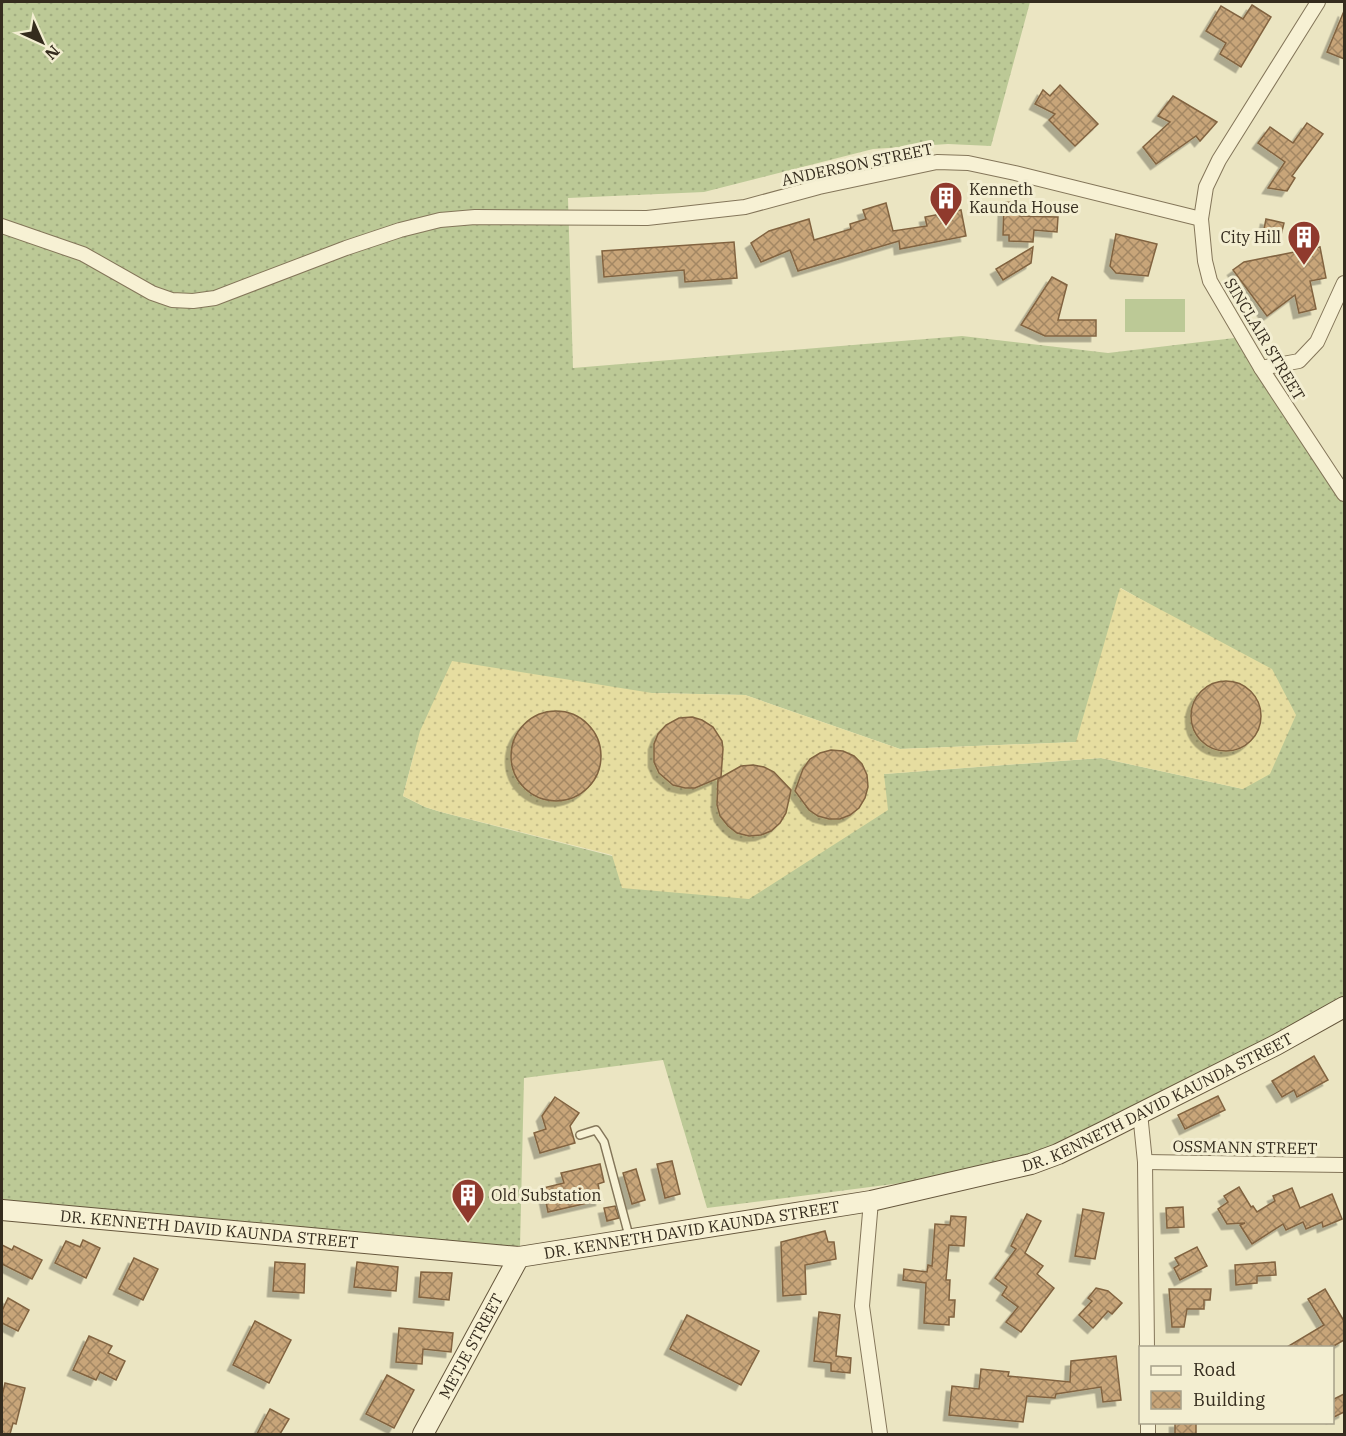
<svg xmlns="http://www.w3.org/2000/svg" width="1346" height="1436" viewBox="0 0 1346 1436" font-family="'IBM Plex Serif',serif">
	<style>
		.grass { fill: url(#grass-dots); fill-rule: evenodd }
		.sand { fill: url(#sand-dots) }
		.pitch { fill: #bcc996 }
		.building { fill: url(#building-cross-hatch); stroke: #826441; stroke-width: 1.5; filter: url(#shadow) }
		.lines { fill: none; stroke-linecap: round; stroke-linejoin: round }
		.lane-casing { stroke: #84765a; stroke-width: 10 }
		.street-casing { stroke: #84765a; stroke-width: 16 }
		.secondary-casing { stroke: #66573d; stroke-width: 22 }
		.lane { stroke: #f7f1d4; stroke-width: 7 }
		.street { stroke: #f7f1d4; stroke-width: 14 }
		.secondary { stroke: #f7f1d4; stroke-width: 20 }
		.labels { text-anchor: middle; stroke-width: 6; stroke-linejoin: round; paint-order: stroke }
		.street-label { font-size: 16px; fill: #352c1e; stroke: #f3eed1 }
		.poi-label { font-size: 16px; fill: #352c1e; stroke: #f3eed1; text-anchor: start }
	</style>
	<defs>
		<pattern id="grass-dots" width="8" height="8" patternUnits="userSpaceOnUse" patternTransform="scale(1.5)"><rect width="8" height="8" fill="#bcc996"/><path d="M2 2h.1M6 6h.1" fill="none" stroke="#a2ad81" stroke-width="1.8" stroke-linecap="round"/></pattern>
		<pattern id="sand-dots" width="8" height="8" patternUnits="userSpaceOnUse" patternTransform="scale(1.5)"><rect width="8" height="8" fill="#e6dda0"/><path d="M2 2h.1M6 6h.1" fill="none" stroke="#c6be89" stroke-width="1.8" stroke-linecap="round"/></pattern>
		<pattern id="building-cross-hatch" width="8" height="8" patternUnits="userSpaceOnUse" patternTransform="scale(1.5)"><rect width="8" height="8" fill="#c8a579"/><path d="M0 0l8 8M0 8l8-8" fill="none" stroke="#a38763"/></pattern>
		<filter id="shadow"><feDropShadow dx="-5.5" dy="5.5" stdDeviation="0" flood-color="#0004"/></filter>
	</defs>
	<rect width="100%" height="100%" fill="#ebe5c2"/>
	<path class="grass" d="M2,2H1030L991,146L948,144L873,149L704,192L568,198L573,368L962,336L1108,353L1243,337L1344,494V1007L1058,1154L932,1179L707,1208L663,1060L524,1078L520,1247L2,1200ZM1121,588L1154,607L1243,789L1101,758L884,774L612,856L441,812L425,807L403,796L414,754L652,693L745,695L900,749L1077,742Z"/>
	<path class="sand" d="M1120,588L1272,669L1296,715L1270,774L1243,789L1101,758L884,774L888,810L749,899L622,888L612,855L441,812L425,807L403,796L420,731L452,661L652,693L745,695L900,749L1076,742Z"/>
	<rect class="pitch" x="1125" y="299" width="60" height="33"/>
	<g class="building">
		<path d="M1252,5L1271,17L1241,67L1220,54L1226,43L1206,31L1221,6L1243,19Z"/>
		<path d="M1344,11V59L1327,52Z"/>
		<path d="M1060,85L1098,124L1075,146L1049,120L1055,114L1035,104L1043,90L1050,96Z"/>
		<path d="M1173,96L1217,122L1200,141L1196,136L1156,164L1143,147L1170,122L1158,116Z"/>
		<path d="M1307,123L1323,134L1292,176L1295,178L1287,191L1268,188L1285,162L1258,143L1270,127L1293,143Z"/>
		<path d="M1004,202L1020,203V216L1058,217L1057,232L1034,230L1033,242L1009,241V235H1003Z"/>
		<path d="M886,203L893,231L927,226L925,217L961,210L966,236L900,249L899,241L798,271L790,250L761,262L751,243L769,231L809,219L814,240L851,229L850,224L866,219L863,210Z"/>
		<path d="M1266,219L1284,223L1280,239L1263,234Z"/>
		<path d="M1116,234L1157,244L1148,276L1116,273L1110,266Z"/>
		<path d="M734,242L737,278L685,282L684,270L604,277L602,251Z"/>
		<path d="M1033,247L1031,263L1003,280L996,269Z"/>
		<path d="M1320,247L1326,278L1310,281L1316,309L1299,313L1295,295L1267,316L1233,270L1244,262Z"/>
		<path d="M1052,277L1067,285L1058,320H1096V336H1045L1021,325Z"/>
		<circle cx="1226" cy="716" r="35"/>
		<circle cx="556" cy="756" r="45"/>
		<path d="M692,717L702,720L713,727L722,741L723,749L721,777L695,788H685L673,785L659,773L654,762V744L658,734L666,725L679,718Z"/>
		<path d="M831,750L843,751L854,756L862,764L867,775L868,787L865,798L859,808L850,815L840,819H829L818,816L809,810L795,791L803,769L810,759L820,753Z"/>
		<path d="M753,765L764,767L774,772L791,790L786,813L780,823L771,831L761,835L749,836L737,833L728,826L720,816L717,805L718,779L741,766Z"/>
		<path d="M1314,1056L1328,1080L1297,1097L1294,1090L1282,1097L1272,1081Z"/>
		<path d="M1218,1096L1225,1110L1185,1129L1178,1115Z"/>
		<path d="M555,1097L579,1113L570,1126L575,1143L540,1153L534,1133L546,1129L542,1116Z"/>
		<path d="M672,1161L680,1194L665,1198L657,1164Z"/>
		<path d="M600,1164L604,1182L598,1184L601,1200L548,1212L543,1188L564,1183L561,1173Z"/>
		<path d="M636,1169L645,1200L632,1204L623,1173Z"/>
		<path d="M1239,1187L1251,1207L1253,1206L1257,1212L1275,1201L1273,1196L1292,1188L1300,1208L1332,1194L1342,1219L1323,1227L1322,1222L1306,1229L1303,1222L1286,1230L1283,1224L1252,1244L1240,1225L1245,1223L1227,1224L1218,1209L1228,1202L1224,1196Z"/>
		<path d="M615,1206L619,1218L607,1221L604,1208Z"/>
		<path d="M1183,1207L1184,1227L1167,1228L1166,1208Z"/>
		<path d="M1083,1209L1104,1213L1095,1259L1075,1256Z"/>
		<path d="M1027,1214L1041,1221L1025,1253L1043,1266L1037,1274L1054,1288L1021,1332L1006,1322L1018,1307L1002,1295L1007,1287L995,1278L1016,1249L1011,1246Z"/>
		<path d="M951,1216L966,1217L964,1246L949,1245L946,1280H950L949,1300H955L954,1317H949V1325L924,1323L926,1283L903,1280L904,1269L927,1272L928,1265L932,1266L935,1224L950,1225Z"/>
		<path d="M825,1231L828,1242H834L836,1259L805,1265L806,1294L783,1296L781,1242Z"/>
		<path d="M83,1240L100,1248L86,1278L55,1263L66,1241L80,1247Z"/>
		<path d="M2,1245L12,1250L14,1246L42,1260L32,1279L2,1264Z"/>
		<path d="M1197,1247L1207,1266L1180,1280L1174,1268L1179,1265L1175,1258Z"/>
		<path d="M134,1258L158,1269L143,1300L119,1289Z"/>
		<path d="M275,1262L305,1264L304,1293L273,1291Z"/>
		<path d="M357,1262L398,1267L396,1291L354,1287Z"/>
		<path d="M1275,1262L1276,1275L1257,1276V1283L1236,1285L1235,1265Z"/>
		<path d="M421,1272L452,1273L449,1300L419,1297Z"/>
		<path d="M1096,1288L1108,1291L1122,1303L1112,1314L1108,1311L1093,1328L1079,1315L1092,1301L1088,1298Z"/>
		<path d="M1169,1289H1211L1210,1300H1204V1309H1187L1184,1327H1172Z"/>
		<path d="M1325,1289L1344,1321V1340L1332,1347H1287L1324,1325L1308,1299Z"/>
		<path d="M8,1298L29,1310L18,1331L2,1323V1311Z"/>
		<path d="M819,1312L840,1315L836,1356L851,1358L850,1373L831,1371V1363L814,1361Z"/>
		<path d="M687,1315L759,1351L741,1385L670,1349Z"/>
		<path d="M255,1321L291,1340L269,1383L233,1365Z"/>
		<path d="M399,1328L453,1333L451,1352L423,1349L422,1364L396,1362Z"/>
		<path d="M89,1336L112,1346L108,1353L125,1361L116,1380L100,1372L96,1380L73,1370Z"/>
		<path d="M1116,1356L1121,1400L1103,1402L1101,1387L1056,1394L1055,1398L1027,1396L1023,1422L949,1415L952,1386L979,1389L981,1369L1009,1372L1008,1376L1070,1382L1071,1361Z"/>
		<path d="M387,1375L414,1390L394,1428L366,1414Z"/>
		<path d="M5,1383L25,1388L16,1424L13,1423L10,1434H2V1396Z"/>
		<path d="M1344,1394V1412L1332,1418V1400Z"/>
		<path d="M270,1409L289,1419L280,1434H257Z"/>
		<rect x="1175" y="1422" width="21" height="12"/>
	</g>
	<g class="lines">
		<defs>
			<path id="lane" d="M580,1135L596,1130L604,1142L629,1236"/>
			<g id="street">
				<path d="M1318,2L1219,160L1206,187L1201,219L1205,261L1210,281L1261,368L1344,494"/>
				<path d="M2,226L83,254L152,293L172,300L193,301L215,298L346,248L400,230L440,220L475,217L647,218L745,207L819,187L937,162L968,163L1015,173L1201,219"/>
				<path d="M1261,368L1299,361L1317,342L1344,283"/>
				<path d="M1140,1113L1145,1162L1147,1348"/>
				<path d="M1145,1162L1344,1165"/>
				<path d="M871,1201L862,1306L880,1434"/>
				<path d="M1148,1422V1434"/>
			</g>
			<g id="secondary">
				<path id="s1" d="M2,1210L519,1257L871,1201L1031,1164L1058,1154L1101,1133L1276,1045L1344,1007"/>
				<path id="s2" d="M423,1434L519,1257"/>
			</g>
		</defs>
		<use href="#lane" class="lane-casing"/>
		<use href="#street" class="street-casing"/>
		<use href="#secondary" class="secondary-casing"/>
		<use href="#lane" class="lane"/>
		<use href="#street" class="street"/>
		<use href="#secondary" class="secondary"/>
	</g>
	<defs>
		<symbol id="building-pin" viewBox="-11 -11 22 30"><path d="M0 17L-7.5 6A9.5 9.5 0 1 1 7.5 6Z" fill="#903a2d" stroke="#f3eed1"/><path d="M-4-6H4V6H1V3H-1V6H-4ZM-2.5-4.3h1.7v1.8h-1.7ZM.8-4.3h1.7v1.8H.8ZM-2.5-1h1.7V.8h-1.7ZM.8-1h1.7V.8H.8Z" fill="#fff"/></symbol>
	</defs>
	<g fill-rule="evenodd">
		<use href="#building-pin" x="927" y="179" width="38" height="52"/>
		<use href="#building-pin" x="1285" y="218" width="38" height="52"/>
		<use href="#building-pin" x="449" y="1176" width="38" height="52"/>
	</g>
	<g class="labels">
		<g class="street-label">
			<text transform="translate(857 164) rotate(-12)" y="6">ANDERSON STREET</text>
			<text transform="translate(1265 339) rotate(59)" y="6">SINCLAIR STREET</text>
			<text dy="6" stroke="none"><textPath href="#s1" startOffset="1180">DR. KENNETH DAVID KAUNDA STREET</textPath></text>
			<text transform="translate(1245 1147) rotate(1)" y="6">OSSMANN STREET</text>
			<text dy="6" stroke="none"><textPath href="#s1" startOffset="208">DR. KENNETH DAVID KAUNDA STREET</textPath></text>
			<text dy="6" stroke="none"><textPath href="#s1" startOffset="694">DR. KENNETH DAVID KAUNDA STREET</textPath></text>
			<text dy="6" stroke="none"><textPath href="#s2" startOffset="100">METJE STREET</textPath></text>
		</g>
		<g class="poi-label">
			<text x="969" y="195">Kenneth<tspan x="969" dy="18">Kaunda House</tspan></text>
			<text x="1281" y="243" text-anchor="end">City Hill</text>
			<text x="491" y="1201">Old Substation</text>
		</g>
	</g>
	<rect width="1346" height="1436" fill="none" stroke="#352c1e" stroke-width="6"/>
	<rect x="1139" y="1346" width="195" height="78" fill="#f3eed1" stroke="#a7a089" stroke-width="1.5"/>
	<rect x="1151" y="1366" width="30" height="9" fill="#f7f1d4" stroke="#a7a089" stroke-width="1.5"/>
	<text x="1193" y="1376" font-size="18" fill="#352c1e">Road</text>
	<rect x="1151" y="1391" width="30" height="18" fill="url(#building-cross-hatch)" stroke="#a7a089" stroke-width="1.5"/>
	<text x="1193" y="1406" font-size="18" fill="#352c1e">Building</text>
	<g transform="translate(42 42) rotate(135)" stroke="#f3eed1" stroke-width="4.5" paint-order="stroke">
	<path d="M0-4.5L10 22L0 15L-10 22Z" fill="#352c1e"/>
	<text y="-9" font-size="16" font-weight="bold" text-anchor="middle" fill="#352c1e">N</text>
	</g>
</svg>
